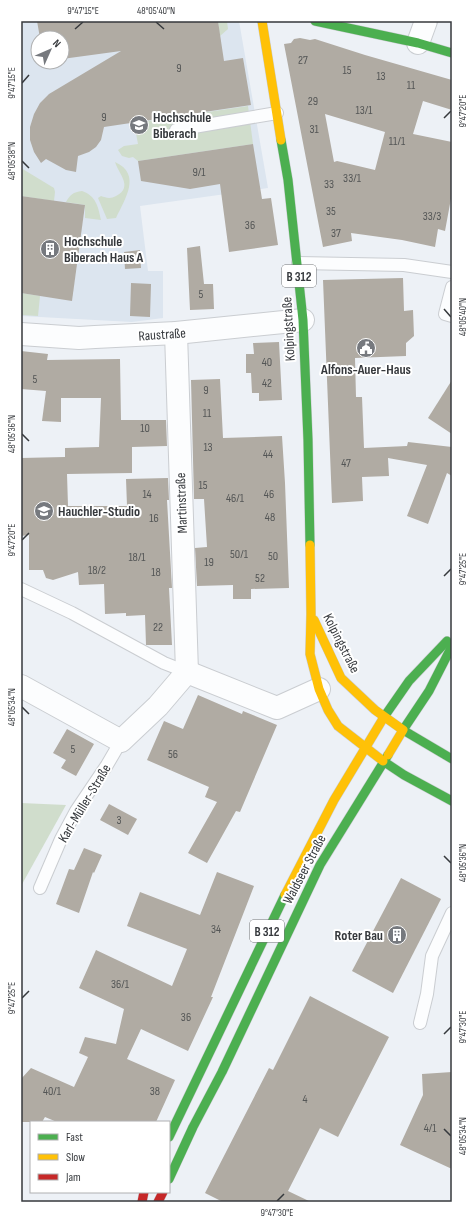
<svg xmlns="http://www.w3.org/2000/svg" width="473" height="1223" viewBox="0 0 473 1223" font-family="'Sofia Sans Condensed',sans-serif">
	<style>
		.built { fill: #dce5ef; fill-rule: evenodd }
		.green { fill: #d0ddcc }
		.building { fill: #b0aba3; fill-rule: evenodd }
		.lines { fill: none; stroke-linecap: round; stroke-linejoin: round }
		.lane-casing { stroke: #cacdd1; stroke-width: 14 }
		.street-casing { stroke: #cacdd1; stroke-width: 24 }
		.fast-casing { stroke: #cacdd1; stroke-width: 10 }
		.slow-casing { stroke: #cacdd1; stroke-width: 10 }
		.jam-casing { stroke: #cacdd1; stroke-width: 10 }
		.lane { stroke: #fcfdfe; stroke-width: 12 }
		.street { stroke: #fcfdfe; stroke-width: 22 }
		.fast { stroke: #4caf50; stroke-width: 9 }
		.slow { stroke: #ffc107; stroke-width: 9 }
		.jam { stroke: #c62828; stroke-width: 9 }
		.ticks { fill: none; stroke: #36393d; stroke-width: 1.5 }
		.labels { text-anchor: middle; stroke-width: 4; stroke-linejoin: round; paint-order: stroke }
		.number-label { font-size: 12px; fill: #545656 }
		.shield { fill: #fff; stroke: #727477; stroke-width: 1 }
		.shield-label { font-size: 13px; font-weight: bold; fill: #36393d }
		.poi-label { font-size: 14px; font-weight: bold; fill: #36393d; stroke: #fff; text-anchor: start }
		.street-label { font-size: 14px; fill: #36393d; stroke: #fff }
		.neatline { fill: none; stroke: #36393d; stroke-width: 1.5 }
		.ticks-label { font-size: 10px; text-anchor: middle; fill: #36393d }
	</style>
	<rect width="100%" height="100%" fill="#edf1f6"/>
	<path class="built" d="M21,21H239L268,188L140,206L148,271H163V318L132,322L21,316ZM38,38H62V62H38Z"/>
	<g class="green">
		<path d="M218,21H227L228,29L220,36Z"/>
		<path d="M248,106L253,144L138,161L133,157L129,158L122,156L118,150L124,146L138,144L134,123Z"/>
		<path d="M115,162C142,174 125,199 116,218L107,219L98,198L101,196C106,198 111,199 116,196C134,187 118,173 115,162Z"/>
		<path d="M21,168L54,188L55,192L54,201L21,196Z"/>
		<path d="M82,191C96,196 98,206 101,220L85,218V205L66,202C70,195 73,192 82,191Z"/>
		<path d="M21,293L40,296L38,316L21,315Z"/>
		<path d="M21,803L66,805L21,886Z"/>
	</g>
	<g class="building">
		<path d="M37,21H218L224,61L243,58L251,105L104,127L101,140L96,147L89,152L78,156L76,172L66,170L46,159L41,163L34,152L30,140V127L34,114L40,103L49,94L121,51L62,59V38H40Z"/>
		<path d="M300,38L310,40L315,39L365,55L452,80V110L423,101L413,134L452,142V193L445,231L438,229L435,247L402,240L351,233L352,241L323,247L284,44L291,43L294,39ZM325,114L385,132L375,170L337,161L334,162Z"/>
		<path d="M253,144L262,199L271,198L278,245L229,252L220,184L190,189L141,181L138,161Z"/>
		<path d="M21,196L85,205L72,301L21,293Z"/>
		<path d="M200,246L204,284H213L214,309L190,310L187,248Z"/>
		<path d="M140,250L141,268L125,269L124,252Z"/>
		<path d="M403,278L404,311L413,310L414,336L406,343V356L355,358L356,397H362L364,448L407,446L408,442L452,447V476L447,473L428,524L407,516L427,465L388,458L389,476L362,477L363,501L332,503L323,280Z"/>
		<path d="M131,283L151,284L150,317L130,316Z"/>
		<path d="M279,342L282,400L259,401V393H252L251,373H246V354H254L253,343Z"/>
		<path d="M21,351L48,354L47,360L120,359L121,420H166L167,446L132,447V473L67,474L68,506H127L126,479L168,478L169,500H167L172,588H169L172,645H146L145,615L126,616V613L105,614L104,584L79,585L78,572L53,580L46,578L43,570H29V535L21,536V458L65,457V448L99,447L101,398H61V422L42,421L46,391L21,389Z"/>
		<path d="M220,379L223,438L282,436L285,483L289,588L251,589V599H233V585L197,586L195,548L207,547L204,499H194L191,380Z"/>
		<path d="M452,380V434L428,418Z"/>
		<path d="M198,695L242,714L243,711L277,725L240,812L236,811L207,863L188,853L217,802L205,797L209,787L147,760L164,721L183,729Z"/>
		<path d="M67,729L94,744L76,776L61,768L66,760L53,753Z"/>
		<path d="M109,804L137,819L128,835L100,820Z"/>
		<path d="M84,848L102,855L94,873L93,872L79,913L56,904L69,869L74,870Z"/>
		<path d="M217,872L254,886L211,997H213L188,1051L141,1029L127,1059L175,1080L156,1122H57L45,1117L42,1122H21V1079L31,1068L74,1087L88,1057L79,1053L85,1037L116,1044L124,1009L79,988L96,950L172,986L187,949L127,926L140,892L200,915Z"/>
		<path d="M401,878L441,899L393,993L352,971Z"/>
		<path d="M310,996L389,1037L338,1137L320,1128L288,1191L311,1202H223L205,1193L269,1068L273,1070Z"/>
		<path d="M452,1072V1169L400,1145L423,1095L422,1074Z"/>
	</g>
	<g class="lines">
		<defs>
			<g id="lane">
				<path d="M176,130L277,113"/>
				<path d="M298,263L404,265L452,272"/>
				<path d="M452,287L445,314L452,316"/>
				<path d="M21,589L72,613L164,663L187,672"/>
				<path d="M40,888L61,839L76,811L107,765L121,741"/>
				<path d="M420,1023L427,994L432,956L452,913"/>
			</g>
			<g id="street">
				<path d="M418,43L426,21"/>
				<path d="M176,333L187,672"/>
				<path d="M21,334L79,338L95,337L176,333L303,320"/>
				<path d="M21,686L121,741L158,706L187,672L277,708L319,689"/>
			</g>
			<g id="fast">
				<path d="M315,21L418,43L452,53"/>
				<path d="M281,140L288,180L303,320L308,440L310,545"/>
				<path d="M452,646L429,691L403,730L452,759"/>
				<path d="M384,717L409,681L447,641"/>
				<path d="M383,761L404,775L452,801"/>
				<path d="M169,1137L285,895"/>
				<path d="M169,1179L193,1127L222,1072L320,865L388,755"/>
			</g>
			<g id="slow">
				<path d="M262,21L281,140"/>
				<path d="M310,545L311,614L310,654L319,689L328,710L338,726L383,761"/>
				<path d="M314,620L341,678L375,710L403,730L388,755"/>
				<path d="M285,895L334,800L384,717"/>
			</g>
			<g id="jam">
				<path d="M142,1202L144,1192"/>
				<path d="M158,1202L163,1192"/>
			</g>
		</defs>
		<use href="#lane" class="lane-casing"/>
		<use href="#street" class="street-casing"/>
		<use href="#fast" class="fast-casing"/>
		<use href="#slow" class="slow-casing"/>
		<use href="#jam" class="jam-casing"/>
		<use href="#lane" class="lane"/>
		<use href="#street" class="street"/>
		<use href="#fast" class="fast"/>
		<use href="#slow" class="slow"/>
		<use href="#jam" class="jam"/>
	</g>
	<path class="ticks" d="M156,22L164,29M75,29L83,22M22,83L29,75M444,118L451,111M22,161L29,168M444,309L451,317M22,434L29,441M22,540L29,533M444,576L451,569M22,707L29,714M444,856L451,863M22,998L29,991M444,1034L451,1027M444,1129L451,1136M277,1201L284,1194"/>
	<defs>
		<symbol id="university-disc" viewBox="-11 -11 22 22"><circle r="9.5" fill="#76797e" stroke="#fff"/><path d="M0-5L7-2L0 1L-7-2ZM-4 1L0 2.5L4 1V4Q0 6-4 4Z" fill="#fff"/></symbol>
		<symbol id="building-disc" viewBox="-11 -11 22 22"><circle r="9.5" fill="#76797e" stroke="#fff"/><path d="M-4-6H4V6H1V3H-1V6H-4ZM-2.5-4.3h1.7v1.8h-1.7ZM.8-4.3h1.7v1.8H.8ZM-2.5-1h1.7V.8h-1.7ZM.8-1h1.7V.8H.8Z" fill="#fff"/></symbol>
		<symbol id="civic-disc" viewBox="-11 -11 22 22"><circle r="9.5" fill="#76797e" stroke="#fff"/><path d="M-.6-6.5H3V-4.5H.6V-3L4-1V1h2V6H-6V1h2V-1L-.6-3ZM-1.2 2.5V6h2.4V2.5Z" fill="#fff"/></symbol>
		<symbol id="school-disc" viewBox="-11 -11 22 22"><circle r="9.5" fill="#76797e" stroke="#fff"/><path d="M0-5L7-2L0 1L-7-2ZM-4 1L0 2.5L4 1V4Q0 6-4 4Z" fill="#fff"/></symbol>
	</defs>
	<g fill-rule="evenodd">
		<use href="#university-disc" x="128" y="114" width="22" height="22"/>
		<use href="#building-disc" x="39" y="238" width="22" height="22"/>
		<use href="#civic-disc" x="355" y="337" width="22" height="22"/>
		<use href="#school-disc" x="33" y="500" width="22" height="22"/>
		<use href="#building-disc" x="386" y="924" width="22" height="22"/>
	</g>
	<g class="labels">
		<g class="number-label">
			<text x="303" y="64">27</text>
			<text x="179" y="72">9</text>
			<text x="347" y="74">15</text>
			<text x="381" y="80">13</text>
			<text x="411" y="89">11</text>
			<text x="313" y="105">29</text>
			<text x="364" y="114">13/1</text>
			<text x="104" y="121">9</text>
			<text x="314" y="133">31</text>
			<text x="397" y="145">11/1</text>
			<text x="199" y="176">9/1</text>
			<text x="352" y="182">33/1</text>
			<text x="329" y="188">33</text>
			<text x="331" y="215">35</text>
			<text x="432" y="220">33/3</text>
			<text x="250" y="229">36</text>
			<text x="336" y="237">37</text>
			<text x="201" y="298">5</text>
			<text x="267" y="366">40</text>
			<text x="35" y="383">5</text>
			<text x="267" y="387">42</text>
			<text x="206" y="394">9</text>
			<text x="207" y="417">11</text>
			<text x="145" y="432">10</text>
			<text x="208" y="451">13</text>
			<text x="268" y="458">44</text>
			<text x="346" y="467">47</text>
			<text x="203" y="489">15</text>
			<text x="147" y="498">14</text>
			<text x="269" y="498">46</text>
			<text x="235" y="502">46/1</text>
			<text x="270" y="521">48</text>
			<text x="154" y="522">16</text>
			<text x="239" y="558">50/1</text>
			<text x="273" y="560">50</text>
			<text x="137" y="561">18/1</text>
			<text x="209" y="566">19</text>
			<text x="97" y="574">18/2</text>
			<text x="156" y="576">18</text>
			<text x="260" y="582">52</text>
			<text x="158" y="631">22</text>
			<text x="73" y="753">5</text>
			<text x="173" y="758">56</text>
			<text x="119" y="824">3</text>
			<text x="216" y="933">34</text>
			<text x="120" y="988">36/1</text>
			<text x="186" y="1021">36</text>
			<text x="52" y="1095">40/1</text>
			<text x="155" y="1095">38</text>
			<text x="305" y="1103">4</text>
			<text x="430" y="1132">4/1</text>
		</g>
		<g class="shield">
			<rect x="282" y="265" width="34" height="22" rx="3"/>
			<rect x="250" y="920" width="34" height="22" rx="3"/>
		</g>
		<g class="shield-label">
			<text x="299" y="281">B 312</text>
			<text x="267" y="936">B 312</text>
		</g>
		<g class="poi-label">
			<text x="153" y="122">Hochschule<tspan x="153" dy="16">Biberach</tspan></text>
			<text x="64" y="246">Hochschule<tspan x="64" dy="16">Biberach Haus A</tspan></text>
			<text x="366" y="374" text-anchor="middle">Alfons-Auer-Haus</text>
			<text x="58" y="516">Hauchler-Studio</text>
			<text x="383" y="940" text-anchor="end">Roter Bau</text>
		</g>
		<g class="street-label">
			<text transform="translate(288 329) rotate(-93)" y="5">Kolpingstraße</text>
			<text transform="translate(162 334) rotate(-4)" y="5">Raustraße</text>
			<text transform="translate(181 503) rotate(-92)" y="5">Martinstraße</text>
			<text transform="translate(342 643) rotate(63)" y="5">Kolpingstraße</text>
			<text transform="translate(84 803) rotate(-59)" y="5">Karl-Müller-Straße</text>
			<text transform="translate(304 869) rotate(-62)" y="5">Waldseer Straße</text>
		</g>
	</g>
	<rect width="473" height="1223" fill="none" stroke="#ffffff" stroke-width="44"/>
	<rect x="30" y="1121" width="140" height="72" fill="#ffffff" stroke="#afb0b1"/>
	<rect x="38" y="1134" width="20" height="6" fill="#4caf50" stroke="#afb0b1"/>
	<text x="66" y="1141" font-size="12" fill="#36393d">Fast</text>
	<rect x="38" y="1154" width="20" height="6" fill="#ffc107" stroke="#afb0b1"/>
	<text x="66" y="1161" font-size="12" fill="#36393d">Slow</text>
	<rect x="38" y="1174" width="20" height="6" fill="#c62828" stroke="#afb0b1"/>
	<text x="66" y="1181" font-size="12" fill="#36393d">Jam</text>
	<g transform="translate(50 50) rotate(45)"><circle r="19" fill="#ffffff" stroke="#afb0b1"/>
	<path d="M0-3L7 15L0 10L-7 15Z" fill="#76797e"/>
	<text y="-6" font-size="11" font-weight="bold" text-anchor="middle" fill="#36393d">N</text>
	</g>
	<rect x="22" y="22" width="429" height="1179" class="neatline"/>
	<g class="ticks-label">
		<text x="83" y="14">9°47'15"E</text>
		<text x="156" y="14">48°05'40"N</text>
		<text transform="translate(11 83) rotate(-90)" y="4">9°47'15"E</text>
		<text transform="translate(462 111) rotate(-90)" y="4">9°47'20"E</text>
		<text transform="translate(11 161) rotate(-90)" y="4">48°05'38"N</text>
		<text transform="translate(462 317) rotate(-90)" y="4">48°05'40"N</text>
		<text transform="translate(11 434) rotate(-90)" y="4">48°05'36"N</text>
		<text transform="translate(11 540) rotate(-90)" y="4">9°47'20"E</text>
		<text transform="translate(462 569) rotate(-90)" y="4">9°47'25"E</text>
		<text transform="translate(11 707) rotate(-90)" y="4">48°05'34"N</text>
		<text transform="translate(462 863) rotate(-90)" y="4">48°05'36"N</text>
		<text transform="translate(11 998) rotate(-90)" y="4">9°47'25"E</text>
		<text transform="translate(462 1027) rotate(-90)" y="4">9°47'30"E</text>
		<text transform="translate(462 1136) rotate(-90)" y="4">48°05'34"N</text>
		<text x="277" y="1216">9°47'30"E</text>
	</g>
</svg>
